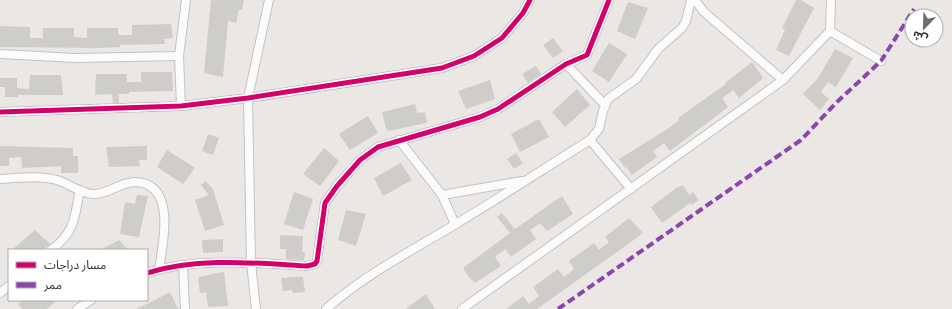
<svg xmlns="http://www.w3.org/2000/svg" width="952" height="309" viewBox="0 0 952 309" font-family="Cabin,'Noto Sans Arabic',sans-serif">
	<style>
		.building { fill: #cfcdca }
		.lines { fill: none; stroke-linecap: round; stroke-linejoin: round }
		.minor-casing { stroke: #c4c3c4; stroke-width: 10 }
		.minor { stroke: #fcfbfb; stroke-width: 8 }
		.quiet { stroke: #8e44ad; stroke-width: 4; stroke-dasharray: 8 4; stroke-linecap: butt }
		.cycleway-casing { stroke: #fff; stroke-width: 8 }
		.cycleway { stroke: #d6006c; stroke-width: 5 }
	</style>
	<rect width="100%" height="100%" fill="#eae7e4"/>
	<g class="building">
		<path d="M211,0H244L242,10H239L236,23L228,21L223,77L204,73Z"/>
		<path d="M796,0H801L814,8L789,56L776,50L785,30L782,28Z"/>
		<path d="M628,2L648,8L635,39L617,31Z"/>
		<path d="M171,24L173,38L164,39L165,44L120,45V47L100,48L0,47V26L30,27V38H43V28H74V37L87,38V28H118V35H132V25Z"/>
		<path d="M553,38L563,51L553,58L543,45Z"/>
		<path d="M609,43L627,54L609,82L592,71Z"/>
		<path d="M835,49L853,58L836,87L828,82L821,92L829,99L820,110L803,94L818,78Z"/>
		<path d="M752,62L763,78L739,98L733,90L722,98L728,107L670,151L664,143L653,151L657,157L632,175L626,167L625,168L619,159L669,128L679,120L678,118L726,84L725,83Z"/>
		<path d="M536,66L541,74L528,83L522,74Z"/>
		<path d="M141,72H172L173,91L129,92V94H119V103H113L112,94L95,95L96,74H127V82H141Z"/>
		<path d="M30,75H61L63,95H18V97H5V87H0V78H17V88L29,89Z"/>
		<path d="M490,80L495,99L466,109L458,91Z"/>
		<path d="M577,89L590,105L565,127L552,112Z"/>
		<path d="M415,104L417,113L425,112L427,123L388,131L387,128L386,129L382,112Z"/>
		<path d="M368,116L378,133L350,150L339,134Z"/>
		<path d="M539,119L549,137L520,152L511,134Z"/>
		<path d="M208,134L219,138L213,155L202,151Z"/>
		<path d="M0,146L73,148V156H78V173H61V166L22,168L21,157L9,158V166H0Z"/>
		<path d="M147,146V160H139L140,166L109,167L106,147Z"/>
		<path d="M324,148L339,161L320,186L303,174Z"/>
		<path d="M167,150L195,168L183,184L157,167Z"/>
		<path d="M516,153L523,163L514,169L507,159Z"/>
		<path d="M401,163L412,180L383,196L374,178Z"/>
		<path d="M206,181L213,189L224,225L205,231L195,200L209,195L201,185Z"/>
		<path d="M683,185L689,195L693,192L699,200L692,205L690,203L662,223L651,207L676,188Z"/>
		<path d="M294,192L313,199L303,230L284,224Z"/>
		<path d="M137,195L148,196L139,237L120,234L125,202L135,204Z"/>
		<path d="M562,196L573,214L547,231L540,223L530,230L536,239L511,257L505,249L495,257L501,266L475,283L468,276L463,268L510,233L497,217L502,213L515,229Z"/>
		<path d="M346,210L366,214L356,246L338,240Z"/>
		<path d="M629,218L643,233L631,242L537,309H506L523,296L529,304L539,296L533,287L558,269L564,277L574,269L569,261L594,243L599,250L609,242L605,237Z"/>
		<path d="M35,230L50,244L47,246L43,250H12Z"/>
		<path d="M280,235L303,236L302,252H305L304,260L286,259V249H280Z"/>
		<path d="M223,239V252L203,253L202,240Z"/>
		<path d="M119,240L128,250H100Z"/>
		<path d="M224,272L228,306L208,307L206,292L200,293L198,277Z"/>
		<path d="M292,277H303L305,292L293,293L292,290L283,291L281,278Z"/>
		<path d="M170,292L178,309H136L153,301Z"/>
		<path d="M426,294L435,309H405L415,302Z"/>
		<path d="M23,300H57L47,309H22L18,304Z"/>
	</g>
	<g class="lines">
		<defs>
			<g id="minor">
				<path d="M695,0L704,12L783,80"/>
				<path d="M831,0L830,31L881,61"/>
				<path d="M0,54L75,58L179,56"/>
				<path d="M566,64L605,105"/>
				<path d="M181,106L179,56L186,0"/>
				<path d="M0,112L181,106L248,98L442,68L474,56L502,38L523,13L530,0"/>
				<path d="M399,140L442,195L455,224"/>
				<path d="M590,140L631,189"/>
				<path d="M0,179C19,178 39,175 57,180C70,184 81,194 94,194C109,194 120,182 135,182C177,183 163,244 159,269"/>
				<path d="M442,195L522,181"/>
				<path d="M51,250C76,231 74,218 80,190"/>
				<path d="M183,265L185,309"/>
				<path d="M147,273C197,257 255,263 307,266L315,264L317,261L325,203L337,186L360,160L378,147L480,117L498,109L566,64L587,55L609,0"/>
				<path d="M0,293L9,286"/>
				<path d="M77,309L91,300"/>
				<path d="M256,309L251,263L248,98L269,0"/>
				<path d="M326,309C366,274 411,251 456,224C501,197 545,168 590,140L599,129L603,111L608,99L636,79L659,48L682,28L686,21L691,0"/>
				<path d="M462,309L783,80L830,31"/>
			</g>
		</defs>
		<use href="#minor" class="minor-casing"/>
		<use href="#minor" class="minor"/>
		<path class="quiet" d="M558,309L801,140L837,102L881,61L914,9"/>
		<defs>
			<g id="cycleway">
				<path d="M0,112L181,106L248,98L442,68L474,56L502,38L523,13L530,0"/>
				<path d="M147,273C197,257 255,263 307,266L315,264L317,261L325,203L337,186L360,160L378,147L480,117L498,109L566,64L587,55L609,0"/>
			</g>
		</defs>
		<use href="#cycleway" class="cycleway-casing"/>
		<use href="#cycleway" class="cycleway"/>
	</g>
	<rect x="8" y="249" width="140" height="52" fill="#ffffff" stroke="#ababab"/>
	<rect x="16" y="262" width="20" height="6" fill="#d6006c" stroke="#ababab"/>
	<text x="44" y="269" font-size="12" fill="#2d2d2d">مسار دراجات</text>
	<rect x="16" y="282" width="20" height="6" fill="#8e44ad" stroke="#ababab"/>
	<text x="44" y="289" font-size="12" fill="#2d2d2d">ممر</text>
	<g transform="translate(924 28) rotate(203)"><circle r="19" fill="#ffffff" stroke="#ababab"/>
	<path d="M0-3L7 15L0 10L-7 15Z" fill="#6f6e6d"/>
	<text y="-6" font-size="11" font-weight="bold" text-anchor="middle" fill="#2d2d2d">ش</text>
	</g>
</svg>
